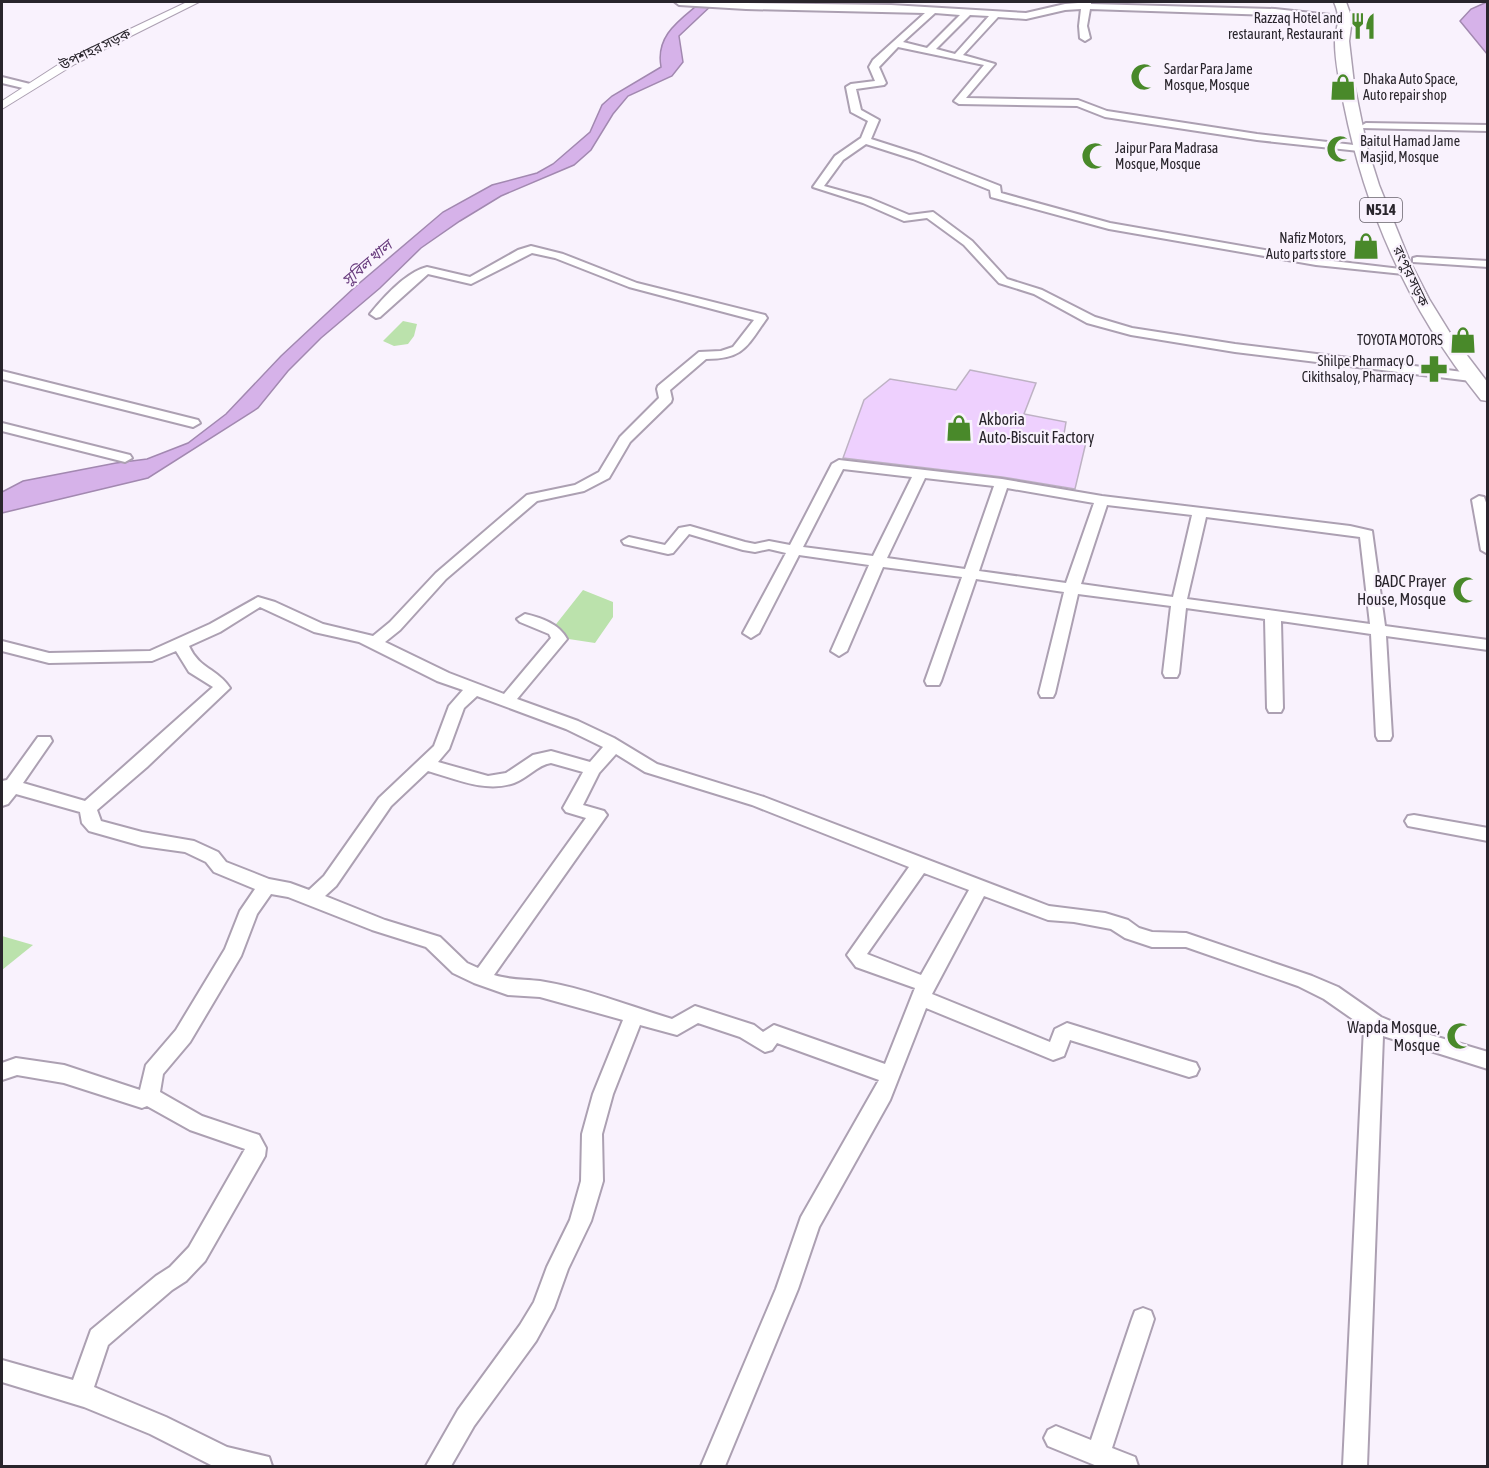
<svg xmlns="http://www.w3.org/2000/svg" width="1489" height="1468" viewBox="0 0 1489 1468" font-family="'Asap Condensed','Noto Sans Bengali',sans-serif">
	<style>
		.green { fill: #bbe2ac }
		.water { fill: #d6b2e9; stroke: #a288b0; stroke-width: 1.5 }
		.building { fill: #eed0fe; stroke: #beb2c4; stroke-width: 1.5 }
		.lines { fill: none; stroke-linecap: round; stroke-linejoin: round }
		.minor-casing { stroke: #aca0b2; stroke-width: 4 }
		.major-casing { stroke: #aca0b2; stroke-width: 2 }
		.highway-casing { stroke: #aca0b2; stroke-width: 3 }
		.minor { fill: #fff; fill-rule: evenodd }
		.major { fill: #fff; fill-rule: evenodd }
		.highway { fill: #fff; fill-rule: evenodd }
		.labels { text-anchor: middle; stroke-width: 4.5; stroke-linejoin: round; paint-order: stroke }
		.far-poi-label { font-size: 14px; fill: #29252c; stroke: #f9f2fd; text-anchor: end }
		.far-street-label { font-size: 14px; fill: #29252c; stroke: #f9f2fd }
		.shield { fill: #f9f2fd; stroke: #67626b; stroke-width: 1.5 }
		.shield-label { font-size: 15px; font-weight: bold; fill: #29252c }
		.far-water-label { font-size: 15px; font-style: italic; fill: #683b7d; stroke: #f9f2fd }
		.poi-label { font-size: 16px; fill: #29252c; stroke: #f9f2fd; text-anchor: end }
	</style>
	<rect width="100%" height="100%" fill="#f9f2fd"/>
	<g class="green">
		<path d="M403,321L417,324L414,336L408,344L394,346L383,341Z"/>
		<path d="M583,590L613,602V617L595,643L562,638V631L553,628Z"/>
		<path d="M2,936L33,945L2,970Z"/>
	</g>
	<g class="water">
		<path d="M701,2H715L679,36L683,62L672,76L628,96L613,114L591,150L574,165L501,196L460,221L421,248L380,288L321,338L288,371L258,408L148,478L2,513V492L23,481L116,463L147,459L188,443L226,414L281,356L356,286L443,212L492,185L537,173L553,164L590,132L602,105L612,96L661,67C655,35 680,20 701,2Z"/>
		<path d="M1487,2V54L1460,21L1471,9Z"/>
	</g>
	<path class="building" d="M970,370L1036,383L1024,414L1066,422L1064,434L1087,438L1075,489L1002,477L843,458L864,400L890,379L956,390Z"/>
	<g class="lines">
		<defs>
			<g id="minor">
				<path d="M675,2L891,5L1026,13L1065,4L1091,2V4L1275,9L1349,17L1350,19L1346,22L1275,15L1090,9L1087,26L1090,38L1085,41L1080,38L1079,26L1081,9L1065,10L1026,19L998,17L963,55L995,64L966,98L1078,100L1107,111L1257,134L1363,146L1364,148L1359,151L1257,140L1105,117L1077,106L959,104L954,101L984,65L898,47L879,67L886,83L884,85L856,89L861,110L879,120L871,139L921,155L1000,186L1001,193L1110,223L1316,259L1409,270L1415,273L1413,275L1316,265L1109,229L991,197L990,190L913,159L866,144L843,160L824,186L871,199L909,215L933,212L972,241L1007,279L1042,290L1095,317L1132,328L1235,344L1471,373L1477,377L1471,381L1235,352L1131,335L1087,323L1034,294L999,283L964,245L927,218L904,221L863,203L813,187L835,156L861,138L868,121L851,112L846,87L851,84L875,81L869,67L873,60L925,13L746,9L679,5ZM935,13L960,15L927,48L903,42ZM970,15L989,16L955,54L936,49Z"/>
				<path d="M2,77L30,84L32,86L27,89L2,83Z"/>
				<path d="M1366,123L1488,125V131L1362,128L1361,126Z"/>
				<path d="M531,246L563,254L637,283L765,315L767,318C747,346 744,359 706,359L670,390L672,399L671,402L630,442L609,478L584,491L537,501L446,579L400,630L385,642L449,673L504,694L551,638L549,634L520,622L517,619L525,614C542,618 559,624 567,639L517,699L578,721L614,738L657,764L764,797L1049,906L1105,913L1128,920L1139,928L1152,932L1186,933L1312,976L1338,987L1381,1017L1407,1028L1488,1052V1069L1383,1036L1367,1466H1343L1364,1027L1324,999L1298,986L1186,947H1152L1125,938L1111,929L1074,922L1048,920L984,896L932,994L1050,1042L1055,1029L1067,1023L1189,1061L1196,1063L1199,1069L1196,1075L1189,1077L1070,1040L1064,1056L1053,1060L926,1008L890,1100L819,1227L798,1289L725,1466H701L776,1289L801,1217L879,1080L777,1043L772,1050L765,1052L740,1037L698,1023L677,1035L640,1025L613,1094L602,1134L603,1181L591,1221L568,1269L554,1308L536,1341L474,1426L451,1466H426L458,1410L520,1325L534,1302L547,1267L570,1220L581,1181L582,1134L593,1094L623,1020L540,997L508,995L474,983L453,973L426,947L372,930L288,897L271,894L257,914L241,956L190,1042L163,1074L160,1092L202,1116L259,1135L266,1148L265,1156L205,1261L186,1281L172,1290L108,1345L94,1387L166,1417L227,1447L269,1457L272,1466H213L150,1434L84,1407L2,1382V1360L73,1380L91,1330L156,1276L170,1267L189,1247L245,1149L190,1130L147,1106L142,1108L64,1083L17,1075L2,1080V1063L16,1058L64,1065L140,1090L146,1065L176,1030L225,949L240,911L255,889L214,872L206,862L185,852L142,846L89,831L82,823L80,812L16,794L8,804L2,806V781L7,780L38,737H50L52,741L23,783L85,801L213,687L189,672L176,651L152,661L49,663L2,651V641L49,653L150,651L210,624L258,597L275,602L323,624L373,636L390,622L436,573L527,495L575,485L599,472L620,437L659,398L657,389L658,386L699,352L721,351L733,347L754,320L629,287L555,258L532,253L471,284L428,274L380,317L376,318L370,314C383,298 406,272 427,267L470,277L518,250ZM260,607L314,632L359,642L437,681L463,690L449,706L434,746L379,798L324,876L309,890L290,883L269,879L226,862L218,852L194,841L142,832L101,821L97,810L147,767L230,688C217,668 200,670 189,646L220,632ZM477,696L566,729L603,747L590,762L551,751L533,755L506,773L488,776L438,762L449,749L464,708ZM616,754L645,772L752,805L909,867L847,955L856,967L915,988L885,1064L774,1025L763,1032L754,1025L695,1006L672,1019C629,1006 585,988 540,981C524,979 510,980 494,975L607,815L604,811L583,805L599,773ZM551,763L583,772L563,808L566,812L586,818L478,968L467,963L440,937L385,920L325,896L336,886L391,806L428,771C456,779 486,793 514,783C528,778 537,765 551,763ZM924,873L969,890L921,975L867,954Z"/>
				<path d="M1417,257L1488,261V267L1413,262V258Z"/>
				<path d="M2,371L198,420L200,423L193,427L2,379Z"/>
				<path d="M2,423L130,455L132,458L125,462L2,431Z"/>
				<path d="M839,460L1002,479L1102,496L1350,526L1372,531L1385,626L1488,640V650L1386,636L1392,736L1390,740H1378L1376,736L1371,634L1281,621L1283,708L1281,712H1269L1267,708L1265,619L1186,608L1179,673L1177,677H1165L1163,673L1171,606L1078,594L1055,693L1053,697H1041L1039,693L1064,592L976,579L941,681L939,685H927L925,681L962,577L883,567L847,651L839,656L831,651L869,565L799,555L759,633L751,638L743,633L786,553L769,549L755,552L743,550L689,534L673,553L668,554L624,544L622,541L629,537L665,545L679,528L690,526L745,542L755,544L769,541L790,545L832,464ZM843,469L912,477L873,556L803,547ZM925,478L994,486L965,569L887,558ZM1007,488L1094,503L1066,583L979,571ZM1107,505L1192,515L1173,597L1081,584ZM1206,517L1360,537L1370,624L1187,599Z"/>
				<path d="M1479,496L1484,497L1488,508V554L1481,550L1472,500Z"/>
				<path d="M1414,815L1488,828V841L1408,826L1405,821L1408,816Z"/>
				<path d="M1143,1308L1151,1311L1154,1319L1112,1448L1135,1457L1138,1466H1097L1048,1446L1044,1438L1048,1430L1056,1426L1091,1440L1132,1319L1135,1311Z"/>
			</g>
			<path id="major" d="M187,2H199L75,64L2,109V101L67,59Z"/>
			<path id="highway" d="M1334,2H1346L1352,19L1349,41L1354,84L1367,147L1379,185L1410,262L1429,299L1450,333L1488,383V401L1481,400C1411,313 1366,215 1344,105C1340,84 1335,63 1335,42C1336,24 1342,21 1334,2Z"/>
		</defs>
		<use href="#minor" class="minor-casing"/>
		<use href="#major" class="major-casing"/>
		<use href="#highway" class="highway-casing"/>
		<use href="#minor" class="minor"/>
		<use href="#major" class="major"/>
		<use href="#highway" class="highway"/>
	</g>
	<defs>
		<symbol id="restaurant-bare" viewBox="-9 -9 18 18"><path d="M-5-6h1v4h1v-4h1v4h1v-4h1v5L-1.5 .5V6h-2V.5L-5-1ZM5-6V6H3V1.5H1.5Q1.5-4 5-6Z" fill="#49892a" stroke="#f9f2fd" stroke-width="2.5" paint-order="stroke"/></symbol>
		<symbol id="mosque-bare" viewBox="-9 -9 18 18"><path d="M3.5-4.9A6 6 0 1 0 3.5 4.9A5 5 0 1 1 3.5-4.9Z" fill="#49892a" stroke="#f9f2fd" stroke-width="2.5" paint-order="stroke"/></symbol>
		<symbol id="shop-bare" viewBox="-9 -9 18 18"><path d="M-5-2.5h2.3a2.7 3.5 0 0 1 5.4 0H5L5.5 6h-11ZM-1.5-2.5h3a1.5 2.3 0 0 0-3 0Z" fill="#49892a" stroke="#f9f2fd" stroke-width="2.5" paint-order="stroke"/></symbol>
		<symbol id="pharmacy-bare" viewBox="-9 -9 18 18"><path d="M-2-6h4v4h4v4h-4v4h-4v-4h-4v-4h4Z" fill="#49892a" stroke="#f9f2fd" stroke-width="2.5" paint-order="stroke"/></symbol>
	</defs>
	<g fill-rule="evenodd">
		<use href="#restaurant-bare" x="1344" y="7" width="38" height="38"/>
		<use href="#mosque-bare" x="1125" y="58" width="38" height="38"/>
		<use href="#shop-bare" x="1324" y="68" width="38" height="38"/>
		<use href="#mosque-bare" x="1321" y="130" width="38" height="38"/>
		<use href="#mosque-bare" x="1076" y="137" width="38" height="38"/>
		<use href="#shop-bare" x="1347" y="227" width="38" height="38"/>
		<use href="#shop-bare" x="1444" y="321" width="38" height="38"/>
		<use href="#pharmacy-bare" x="1415" y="350" width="38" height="38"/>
		<use href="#shop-bare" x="940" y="409" width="38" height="38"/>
		<use href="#mosque-bare" x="1447" y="571" width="38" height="38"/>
		<use href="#mosque-bare" x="1441" y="1017" width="38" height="38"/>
	</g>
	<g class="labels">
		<g class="far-poi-label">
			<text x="1343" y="23">Razzaq Hotel and<tspan x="1343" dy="16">restaurant, Restaurant</tspan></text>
			<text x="1164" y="74" text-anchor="start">Sardar Para Jame<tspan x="1164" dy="16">Mosque, Mosque</tspan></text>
			<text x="1363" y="84" text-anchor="start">Dhaka Auto Space,<tspan x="1363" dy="16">Auto repair shop</tspan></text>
			<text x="1360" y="146" text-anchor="start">Baitul Hamad Jame<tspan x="1360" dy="16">Masjid, Mosque</tspan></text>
			<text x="1115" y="153" text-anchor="start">Jaipur Para Madrasa<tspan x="1115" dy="16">Mosque, Mosque</tspan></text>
			<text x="1346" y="243">Nafiz Motors,<tspan x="1346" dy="16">Auto parts store</tspan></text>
			<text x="1443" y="345">TOYOTA MOTORS</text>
			<text x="1414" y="366">Shilpe Pharmacy O<tspan x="1414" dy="16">Cikithsaloy, Pharmacy</tspan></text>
		</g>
		<g class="far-street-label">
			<text transform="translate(95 49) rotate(-26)" y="5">উপশহর সড়ক</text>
			<text transform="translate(1411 276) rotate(65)" y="5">রংপুর সড়ক</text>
		</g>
		<rect class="shield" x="1360" y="198" width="42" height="24" rx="4.5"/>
		<g class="shield-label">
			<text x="1381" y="215">N514</text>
		</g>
		<g class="far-water-label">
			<text transform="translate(367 263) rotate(-41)" y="5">সুবিল খাল</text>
		</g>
		<g class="poi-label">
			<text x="979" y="425" text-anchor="start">Akboria<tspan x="979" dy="18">Auto-Biscuit Factory</tspan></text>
			<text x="1446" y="587">BADC Prayer<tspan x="1446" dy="18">House, Mosque</tspan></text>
			<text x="1440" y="1033">Wapda Mosque,<tspan x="1440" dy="18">Mosque</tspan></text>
		</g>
	</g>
	<rect width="1489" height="1468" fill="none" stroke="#29252c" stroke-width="6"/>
</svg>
